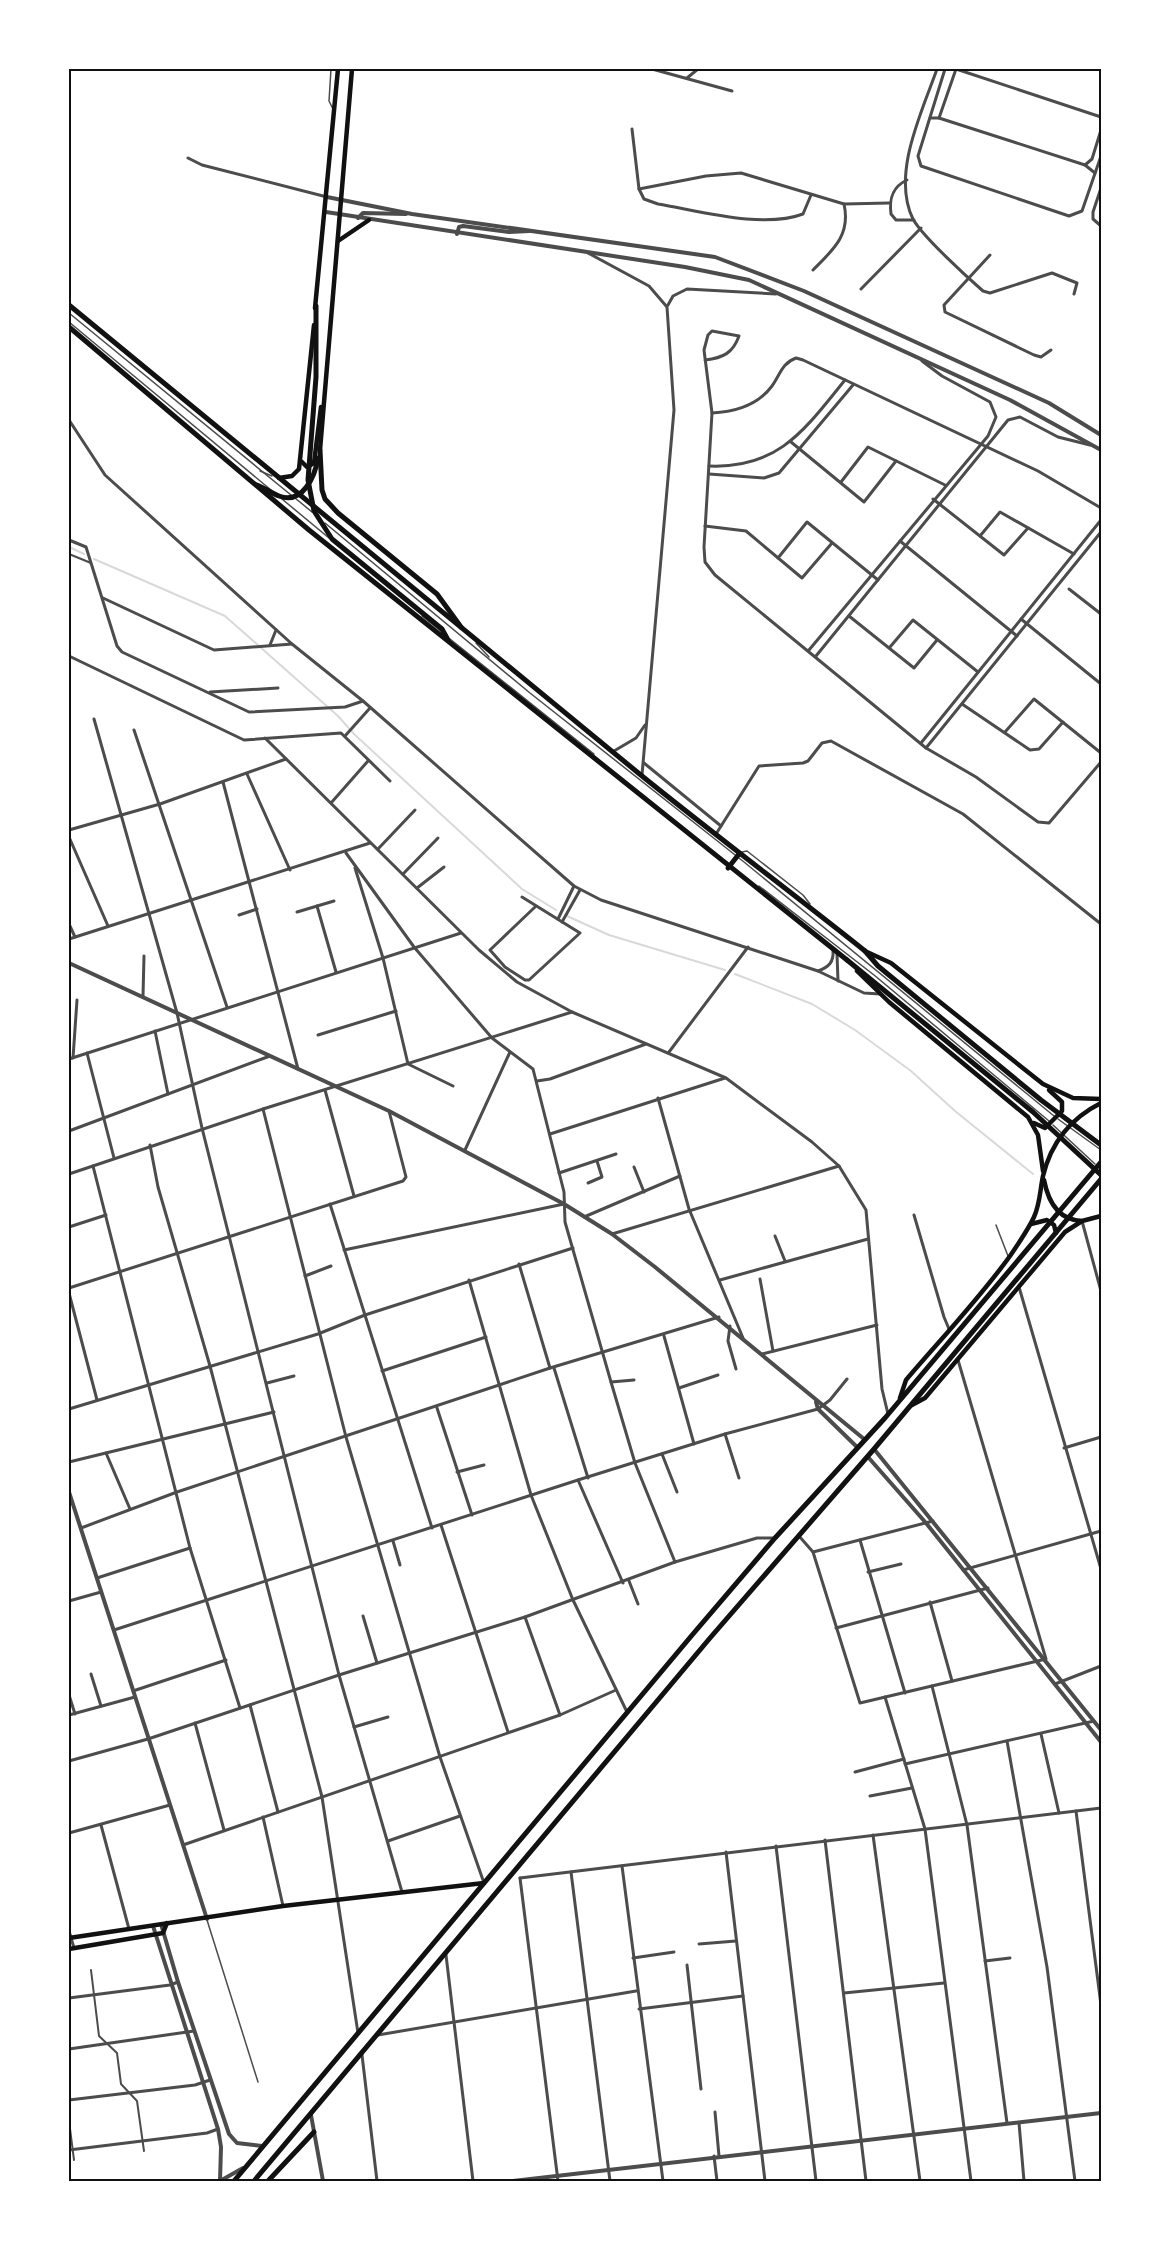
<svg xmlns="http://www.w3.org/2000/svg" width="1170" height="2250" viewBox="0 0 1170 2250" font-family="Georgia,serif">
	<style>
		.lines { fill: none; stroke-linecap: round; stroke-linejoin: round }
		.stream { stroke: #d9d9d9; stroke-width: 2 }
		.service { stroke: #4c4c4c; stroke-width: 1.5 }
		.pedestrian { stroke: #4c4c4c; stroke-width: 2 }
		.minor { stroke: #4c4c4c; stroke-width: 3 }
		.tertiary { stroke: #4c4c4c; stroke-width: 4 }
		.secondary { stroke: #111; stroke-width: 4.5 }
		.primary { stroke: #111; stroke-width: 5 }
		.trunk { stroke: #111; stroke-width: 5 }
		.neatline { fill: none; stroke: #111; stroke-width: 2 }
	</style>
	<rect width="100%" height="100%" fill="#fff"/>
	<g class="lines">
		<g class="stream">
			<path d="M69,547L84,554"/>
			<path d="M94,559L225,616L338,716L354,734L522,889L556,910"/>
			<path d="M567,916L609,935L725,970"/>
			<path d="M735,974L812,1004L855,1030L911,1071L955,1111L1033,1174"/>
		</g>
		<g class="service">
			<path d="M331,69L329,101L333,109"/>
			<path d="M69,313L291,495"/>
			<path d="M69,322L271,490"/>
			<path d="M260,471L272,476"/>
			<path d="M295,498L312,512"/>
			<path d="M282,499L329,538"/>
			<path d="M325,523L530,693L744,862L1054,1116"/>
			<path d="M422,616L442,632"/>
			<path d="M450,639L594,754"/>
			<path d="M476,643L489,657"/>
			<path d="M742,852L747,851L803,895L810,904"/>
			<path d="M759,886L874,975L1049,1121"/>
			<path d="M1058,1119L1101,1150"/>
			<path d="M1053,1125L1095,1164"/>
			<path d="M996,1225L1008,1256"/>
			<path d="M207,1920L258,2082"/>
		</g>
		<g class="pedestrian">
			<path d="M69,554L91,563"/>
			<path d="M91,1970L99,2036L117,2053L121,2084L137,2101L144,2151"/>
			<path d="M69,2121L74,2160"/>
		</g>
		<g class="minor">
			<path d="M652,69L732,91"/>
			<path d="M937,69C922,112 891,174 913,219C922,236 967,277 983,291L990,293L1052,273L1077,283L1074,294"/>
			<path d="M945,69L918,156L921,166L1069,216L1082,211L1101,156"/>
			<path d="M687,78L698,69"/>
			<path d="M930,118H939L1085,165L1095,173"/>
			<path d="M939,118L956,69L1101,117"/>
			<path d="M632,129L639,189L644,199L658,204C700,211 763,229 803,214L811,195"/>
			<path d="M188,158L202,165L327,197"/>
			<path d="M1085,165L1092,159L1101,130"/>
			<path d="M907,180C892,187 889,199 891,214L896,220H914"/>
			<path d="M1101,188L1093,212V219L1101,226"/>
			<path d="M639,189L706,176L741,173L844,204L889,203"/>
			<path d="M588,253L649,286L667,307L674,410L642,775"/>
			<path d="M990,255L944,305L945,312L1034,355L1041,357L1051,350"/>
			<path d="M813,270C833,250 851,235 844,204"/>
			<path d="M861,289L921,228"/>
			<path d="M668,305L673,296L687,289L776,294"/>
			<path d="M705,360C723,358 733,353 739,336L712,331L708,335L704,350L712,413L704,547L705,562L715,575L926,748L976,777L1038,822L1049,823L1101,762"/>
			<path d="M712,413C734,412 758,405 772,386C780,375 782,363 796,358L803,360L1038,471L1101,508"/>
			<path d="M69,420L105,475L292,644L363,701L574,886L601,900L818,971L864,993L880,994"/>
			<path d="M791,442L864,502L896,461"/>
			<path d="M709,466C779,469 805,429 845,380"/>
			<path d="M709,474L764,478L779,473L853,385"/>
			<path d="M841,482L868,447L945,485"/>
			<path d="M933,499L1004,555L1028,528"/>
			<path d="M705,526L746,531L802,578L832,543"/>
			<path d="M980,536L1000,512L1074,554"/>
			<path d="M69,540L86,547L117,646L122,652L249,712L345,707L363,701"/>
			<path d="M900,541L1017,636"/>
			<path d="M778,558L807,522L878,580"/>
			<path d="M1069,589L1101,614"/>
			<path d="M103,598L214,650L292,644"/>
			<path d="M849,616L914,668L937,640"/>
			<path d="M1021,619L1101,684"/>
			<path d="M270,645L276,630"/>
			<path d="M890,647L913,620L978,672"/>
			<path d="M809,650L988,436L996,417L990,402L942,376L922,361"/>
			<path d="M69,656L244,740L341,733L390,781"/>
			<path d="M816,656L1008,420L1020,417L1058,437L1090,445"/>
			<path d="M210,692L278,688"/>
			<path d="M962,704L1030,750L1039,749L1063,722"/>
			<path d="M94,719L177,1013L202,1128L339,1675L402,1892"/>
			<path d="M134,730L227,1007"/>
			<path d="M1005,732L1034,699L1101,753"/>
			<path d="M345,736L370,708"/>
			<path d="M265,738L479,950L517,982L572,1012L726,1078L812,1142L839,1166L866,1210L882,1389L888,1414"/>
			<path d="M921,743L1101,520"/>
			<path d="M926,748L1101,532"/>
			<path d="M614,751L636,738L645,725"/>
			<path d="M644,763L721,826"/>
			<path d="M247,774L290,870"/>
			<path d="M223,782L298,1069"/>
			<path d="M331,803L368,761"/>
			<path d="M69,830L160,804L286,759"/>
			<path d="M716,834L759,766L803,763L808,761L822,743L831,741L963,814L1101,924"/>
			<path d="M69,837L108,926"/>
			<path d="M378,849L415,810"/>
			<path d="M346,853L414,947L492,1038L533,1069L564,1192L565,1222L611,1382L635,1463L675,1562"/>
			<path d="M355,868L383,958L408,1064L453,1086"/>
			<path d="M403,874L438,838"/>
			<path d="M417,888L444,867"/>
			<path d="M522,897L580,933L529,980H525L505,967L490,950L535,907"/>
			<path d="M317,906L336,972"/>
			<path d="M297,912L334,901"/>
			<path d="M239,915L257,909"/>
			<path d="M558,919L574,886"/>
			<path d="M562,922L580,890"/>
			<path d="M69,924L75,937"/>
			<path d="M69,939L370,843"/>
			<path d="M837,954L838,981"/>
			<path d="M818,971C829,967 834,962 833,950"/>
			<path d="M143,996L144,956"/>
			<path d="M155,1031L168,1094"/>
			<path d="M318,1035L396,1011"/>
			<path d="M669,1052L748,947"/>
			<path d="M87,1053L114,1158"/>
			<path d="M73,1058L77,1000"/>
			<path d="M69,1059L461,933"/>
			<path d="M537,1081L550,1079L646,1044"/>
			<path d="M325,1090L354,1196"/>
			<path d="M658,1098L689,1209L743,1338"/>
			<path d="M263,1109L346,1437L440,1757L484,1883"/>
			<path d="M69,1131L270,1056"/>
			<path d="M550,1134L725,1078"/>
			<path d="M150,1145L158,1187L210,1366L322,1797L358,2033"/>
			<path d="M465,1150L510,1052"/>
			<path d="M93,1166L190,1548L240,1708"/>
			<path d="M634,1167L644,1192"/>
			<path d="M559,1173L616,1154"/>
			<path d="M69,1174L263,1109L572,1012"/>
			<path d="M588,1183L602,1177L597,1161"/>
			<path d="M330,1204L432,1528"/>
			<path d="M914,1215L944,1317L949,1329"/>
			<path d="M584,1217L680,1176"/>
			<path d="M1082,1221L1101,1291"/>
			<path d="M69,1227L106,1215"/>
			<path d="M612,1234L839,1166"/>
			<path d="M775,1236L785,1261"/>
			<path d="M344,1250L564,1204"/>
			<path d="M519,1264L550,1368"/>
			<path d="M305,1276L331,1266"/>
			<path d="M760,1279L773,1351"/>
			<path d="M469,1280L531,1495L573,1600L627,1712"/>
			<path d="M720,1280L868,1239"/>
			<path d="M1019,1287L1101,1569"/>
			<path d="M69,1288L403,1181L406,1177L389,1111"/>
			<path d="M69,1293L97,1400"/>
			<path d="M730,1326L728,1341L736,1369"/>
			<path d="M664,1336L694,1444"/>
			<path d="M762,1354L877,1325"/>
			<path d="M554,1368L588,1478"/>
			<path d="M382,1371L486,1337"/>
			<path d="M611,1382L634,1380"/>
			<path d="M267,1383L294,1376"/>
			<path d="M679,1388L718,1375"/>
			<path d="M437,1408L472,1515"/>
			<path d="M69,1409L318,1334L365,1315L573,1248"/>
			<path d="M725,1434L739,1478"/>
			<path d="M1064,1448L1101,1437"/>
			<path d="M106,1453L130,1509"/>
			<path d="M662,1454L677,1492"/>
			<path d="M69,1462L274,1412"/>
			<path d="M457,1472L484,1465"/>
			<path d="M578,1480L623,1583"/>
			<path d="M441,1525L508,1732"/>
			<path d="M81,1528L177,1492L550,1368L719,1317"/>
			<path d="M799,1536L813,1552L860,1703L1046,1659L958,1360"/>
			<path d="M860,1540L905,1693"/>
			<path d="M393,1541L400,1565"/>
			<path d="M813,1552L933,1521"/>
			<path d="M963,1570L1101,1531"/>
			<path d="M868,1572L901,1564"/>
			<path d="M97,1578L190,1548"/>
			<path d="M629,1581L638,1604"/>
			<path d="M69,1601L101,1592"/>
			<path d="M930,1602L952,1681"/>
			<path d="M363,1616L377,1663"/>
			<path d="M525,1617L560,1715"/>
			<path d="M836,1628L988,1588"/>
			<path d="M114,1630L578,1480L725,1434L818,1409L830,1400L847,1379"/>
			<path d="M91,1674L101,1706"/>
			<path d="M1055,1684L1101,1666"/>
			<path d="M932,1686L967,1825L1007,2123"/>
			<path d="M133,1691L226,1660"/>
			<path d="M69,1695L75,1714"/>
			<path d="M885,1697L925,1829L971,2181"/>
			<path d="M250,1705L278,1812"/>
			<path d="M69,1715L135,1697"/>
			<path d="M195,1723L224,1830"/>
			<path d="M354,1727L388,1717"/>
			<path d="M1041,1734L1059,1813"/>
			<path d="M1007,1741L1047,1967L1075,2181"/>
			<path d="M69,1761L148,1739L339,1675L525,1617L675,1562L757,1538H773"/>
			<path d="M905,1764L1094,1721"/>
			<path d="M855,1772L904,1759"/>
			<path d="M870,1796L912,1788"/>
			<path d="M1076,1811L1101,2005"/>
			<path d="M263,1817L283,1906"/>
			<path d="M101,1825L129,1929"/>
			<path d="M69,1833L170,1805"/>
			<path d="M873,1835L920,2181"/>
			<path d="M825,1840L866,2181"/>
			<path d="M388,1841L460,1816"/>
			<path d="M183,1845L560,1715L616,1690"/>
			<path d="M776,1846L816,2181"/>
			<path d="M726,1852L765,2181"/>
			<path d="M622,1866L663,2181"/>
			<path d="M571,1872L610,2181"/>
			<path d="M520,1878L1101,1808"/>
			<path d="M520,1878L558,2181"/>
			<path d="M69,1931L74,1948"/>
			<path d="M699,1944L736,1941"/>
			<path d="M446,1955L473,2181"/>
			<path d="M633,1958L674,1952"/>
			<path d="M985,1961L1010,1958"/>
			<path d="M687,1965L701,2089"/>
			<path d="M844,1993L944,1983"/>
			<path d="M69,1998L170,1985L178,1982"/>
			<path d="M639,2009L743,1996"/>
			<path d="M378,2035L636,1991"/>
			<path d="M69,2049L194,2031"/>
			<path d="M362,2055L377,2181"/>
			<path d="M69,2100L195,2085L210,2080"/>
			<path d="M715,2112L719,2156"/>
			<path d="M1019,2123L1024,2181"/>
			<path d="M69,2150L207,2133L218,2129"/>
			<path d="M714,2156L717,2181"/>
		</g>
		<g class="tertiary">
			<path d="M327,197L412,214L715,257L804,291L1049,403L1101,435"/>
			<path d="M326,212L685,267L749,280L1010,400L1101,450"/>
			<path d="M358,218L363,213L406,214"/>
			<path d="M457,234L459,227L463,226L509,232L529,231"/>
			<path d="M69,963L389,1111L564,1204L612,1234L655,1267L864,1439"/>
			<path d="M816,1402L818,1409L857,1447"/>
			<path d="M874,1449L1101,1730"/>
			<path d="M868,1457L926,1523L1101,1742"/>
			<path d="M69,1492L207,1919"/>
			<path d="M161,1924L178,1982L229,2134L237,2143L262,2146"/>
			<path d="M153,1926L218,2129L221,2147L220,2181"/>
			<path d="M311,2115L323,2181"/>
			<path d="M220,2181L243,2168"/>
			<path d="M513,2181L1101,2113"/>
		</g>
		<g class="secondary">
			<path d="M338,241L369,220"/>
			<path d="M315,308L338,69"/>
			<path d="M320,450L352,69"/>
			<path d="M302,462L307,467L314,463L321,407"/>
			<path d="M279,478L292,476L299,469L314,325"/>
			<path d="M867,952L891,963L1043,1084L1073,1098L1101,1099"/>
			<path d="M857,971L889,1002L1028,1117L1038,1135L1043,1171"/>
			<path d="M1034,1123L1045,1128L1062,1111V1102L1049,1090"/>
			<path d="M1044,1180C1048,1201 1058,1220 1082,1221"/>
			<path d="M1031,1224L1047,1220L1054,1225L1056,1233"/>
			<path d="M900,1398L906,1380C941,1339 979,1299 1010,1256C1018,1244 1028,1230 1034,1217C1040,1204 1040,1190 1043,1176C1051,1143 1071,1118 1101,1103"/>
			<path d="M912,1405L925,1398L1065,1232L1082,1221L1101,1216"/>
			<path d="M69,1938L283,1906L484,1883"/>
			<path d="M69,1949L163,1933L167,1923"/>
		</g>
		<g class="primary">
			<path d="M69,305C259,463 450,620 642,776C715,835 791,892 865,951"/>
			<path d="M316,306V377L308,480L314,511L332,539L442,629L448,640"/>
			<path d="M69,327L309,530L847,960"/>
			<path d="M320,450L322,490L325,499L338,513L437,594L461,627"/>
			<path d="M257,485C265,488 271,493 279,496C303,505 315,476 318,458"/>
			<path d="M728,868L739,854"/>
			<path d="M234,2181L693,1634L775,1538L885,1418L1101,1162"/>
			<path d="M254,2181L710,1638L874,1449L1101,1179"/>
			<path d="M268,2181L314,2132"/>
		</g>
		<g class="trunk">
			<path d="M865,951L878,966L1041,1100L1101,1145"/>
			<path d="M847,960L1033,1112L1101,1175"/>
		</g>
	</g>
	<rect width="1170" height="2250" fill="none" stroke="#ffffff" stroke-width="141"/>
	<rect x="70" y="70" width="1030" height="2110" class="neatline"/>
</svg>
